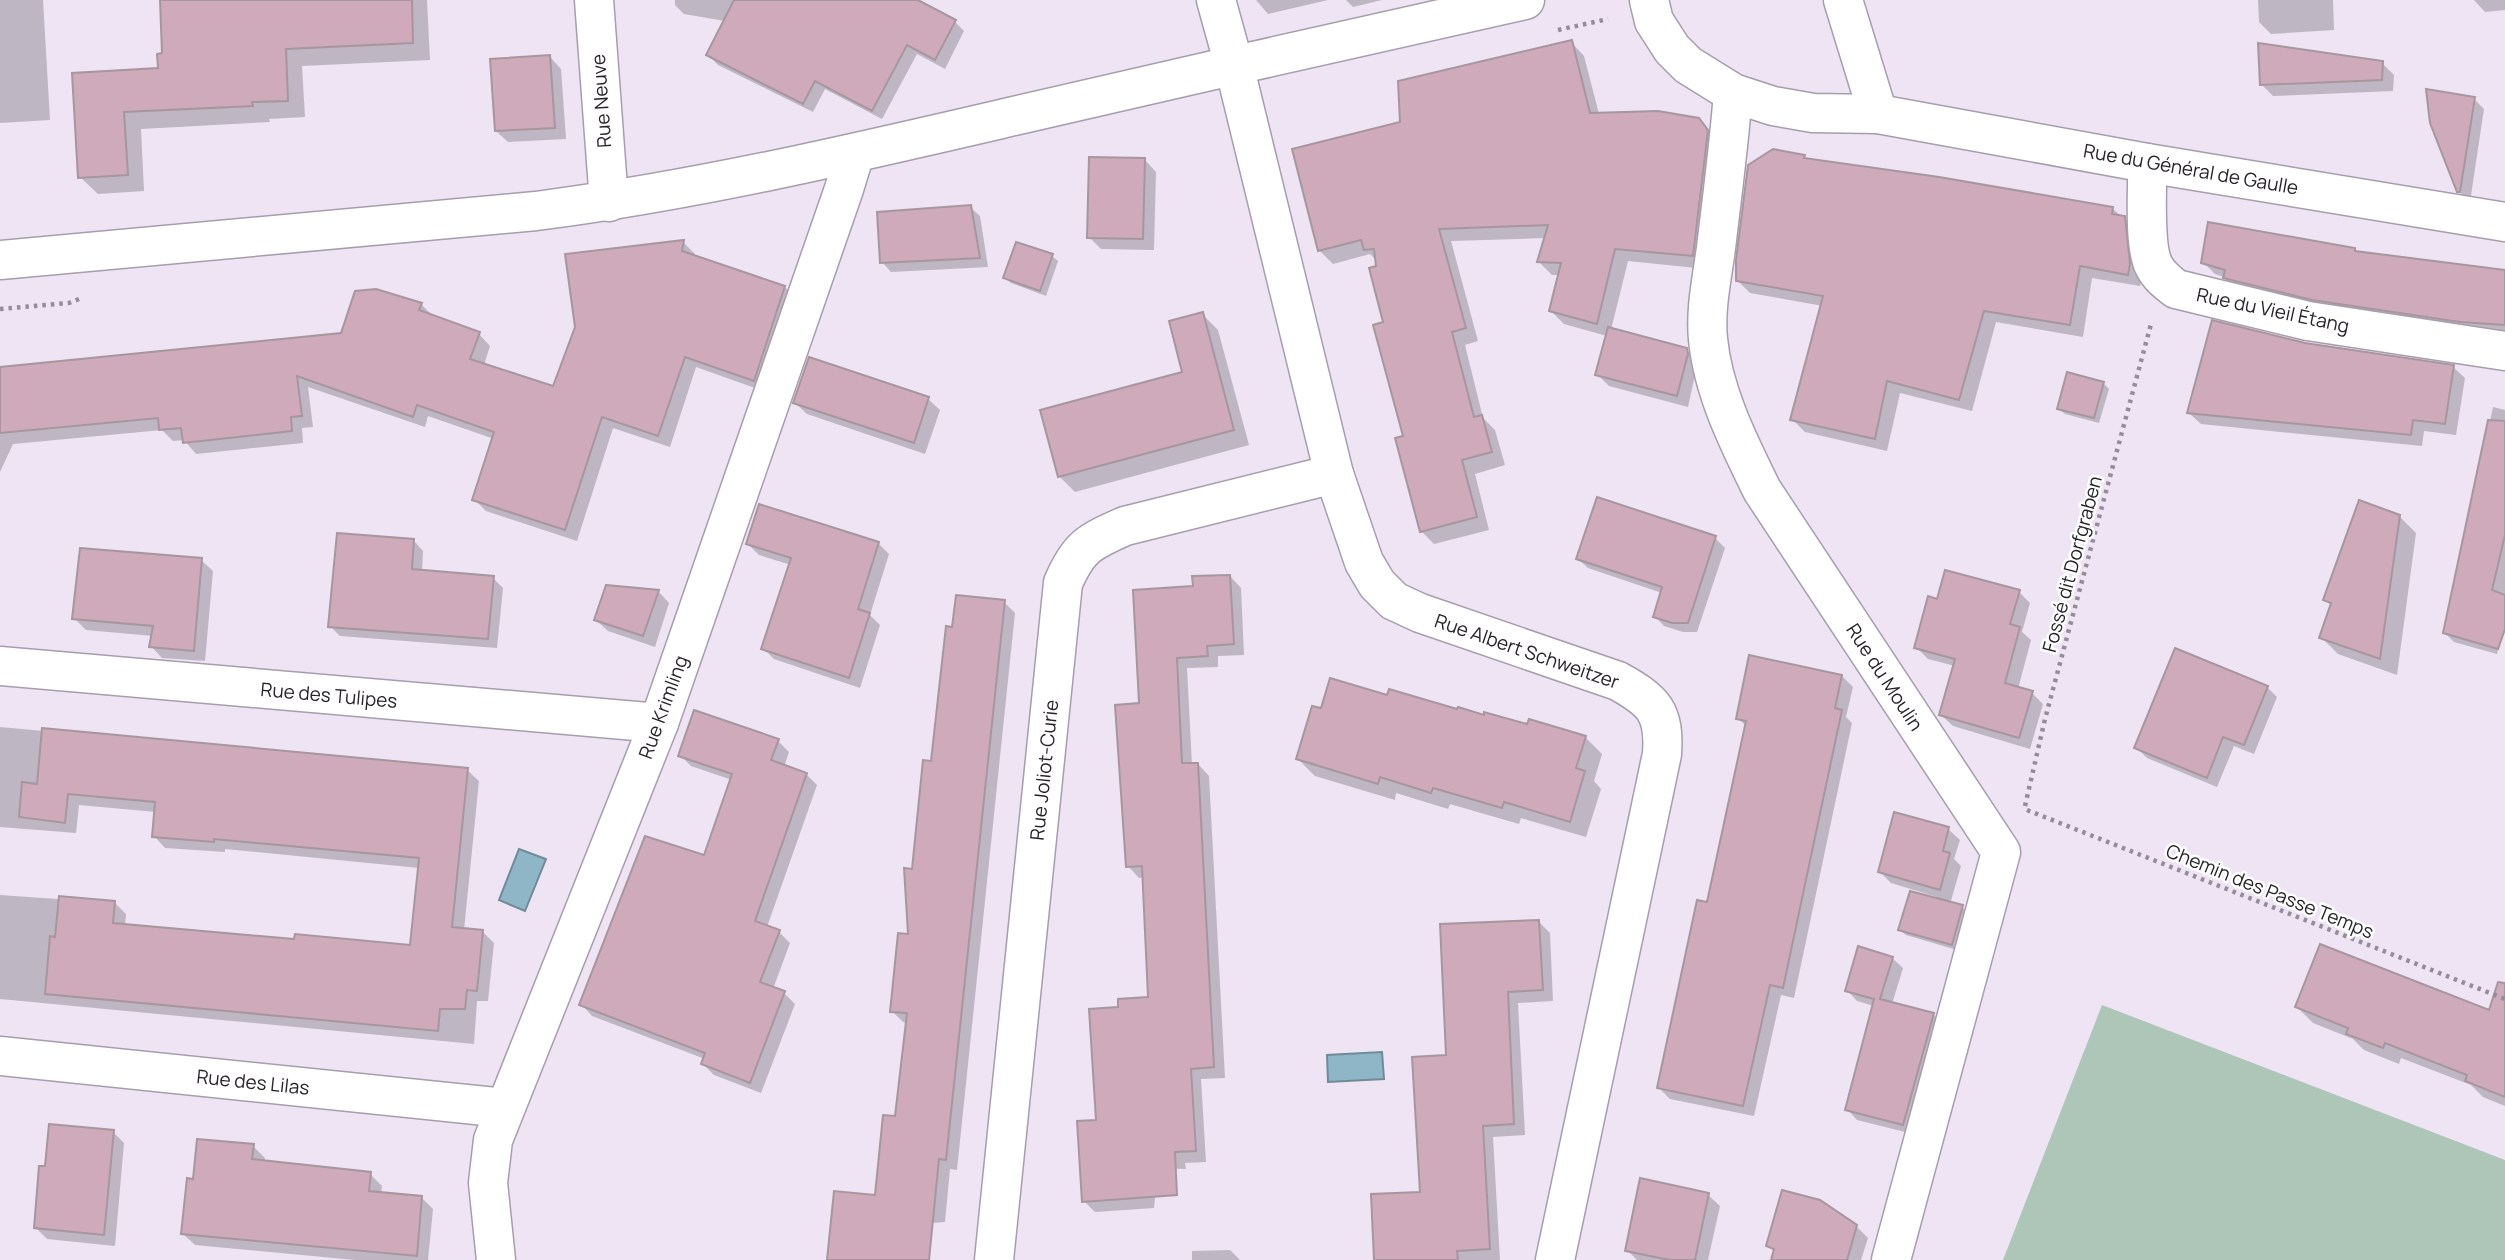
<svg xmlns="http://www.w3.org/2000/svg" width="2505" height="1260" viewBox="0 0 2505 1260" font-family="Manrope,sans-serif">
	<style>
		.green { fill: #adc6b7 }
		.water { fill: #8fb6c7; stroke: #708a98; stroke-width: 2 }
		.shadow { fill: #0003 }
		.building { fill: #cfaabb; stroke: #a7969e; stroke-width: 2 }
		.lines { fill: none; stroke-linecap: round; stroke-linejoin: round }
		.street-casing { stroke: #a79dac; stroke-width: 41 }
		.secondary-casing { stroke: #a79dac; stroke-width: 41 }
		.path { stroke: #948c98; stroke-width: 4.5; stroke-dasharray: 3.5 5; stroke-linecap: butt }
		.street { stroke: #fff; stroke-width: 38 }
		.secondary { stroke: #fff; stroke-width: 38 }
		.labels { text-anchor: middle; stroke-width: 5; stroke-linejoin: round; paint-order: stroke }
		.street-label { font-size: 19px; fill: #272329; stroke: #fff }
	</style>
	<rect width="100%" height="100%" fill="#eee4f4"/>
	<path class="green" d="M2102,1005L2505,1160V1260H2003Z"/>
	<g class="water">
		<path d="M519,849L546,859L525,911L499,900Z"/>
		<path d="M1382,1052L1384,1079L1328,1082L1327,1055Z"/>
	</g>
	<g class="shadow">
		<path d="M0,0H43L50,120L0,123Z"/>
		<path d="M161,0H427L430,60L302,66L305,117L269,119L270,122L141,129L144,191L98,194L80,177L73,75L160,70L164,54Z"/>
		<path d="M675,0H912L955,22L964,31L945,69L917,54L882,119L825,89L813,112L718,65L708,55L725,21L684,14L675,5Z"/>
		<path d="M1256,0H1328L1268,14Z"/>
		<path d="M1346,0H1382L1353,7Z"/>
		<path d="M2258,0H2333L2334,30L2271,34L2259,22Z"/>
		<path d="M2474,0H2505V10L2485,12Z"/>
		<path d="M1571,42L1584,56L1599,114L1698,120L1712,134L1706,269L1628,261L1611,330L1686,350L1698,361L1688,407L1609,386L1597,374L1607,336L1564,324L1551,311L1559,275H1552L1539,262L1546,238L1451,241L1478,341L1465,345L1483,418L1495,430L1505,465L1475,474L1489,530L1434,544L1421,531L1385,323L1377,261L1370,254L1333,264L1319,250L1401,123Z"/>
		<path d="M550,57L561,69L566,139L508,142L496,131Z"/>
		<path d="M2382,63L2394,75L2393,91L2273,96L2261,84Z"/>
		<path d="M2474,99L2484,109L2470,202L2458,191Z"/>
		<path d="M1804,156L1808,160L2113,209L2137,230L2142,278L2140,286L2092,278L2083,337L1996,322L1972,411L1900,393L1887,451L1805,432L1792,419L1823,306L1750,293L1738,281Z"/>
		<path d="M1145,160L1156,172L1154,250L1101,249L1089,237Z"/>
		<path d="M970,207L980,216L988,267L891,272L882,262Z"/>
		<path d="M683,242L695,254L694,257L785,287L796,299L766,392L696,367L670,447L613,428L577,541L486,511L474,499L494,439L428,416L425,427L308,387L313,427L302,428L303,443L196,454L184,440L173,441L162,430L13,444L0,472V367L2,369L342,334L421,304L433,316L479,334L490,346L484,365L554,389Z"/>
		<path d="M2354,250L2357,253L2505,272V335L2473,332L2237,289L2224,277L2215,274L2203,262Z"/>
		<path d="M1052,256L1058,261L1046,296L1011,283L1005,278Z"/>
		<path d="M1202,314L1218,330L1249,445L1075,492L1059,476L1185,373Z"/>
		<path d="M2304,344L2453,367L2465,378L2456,435L2424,431L2422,446L2201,424L2189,413Z"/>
		<path d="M2103,383L2109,389L2099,423L2065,414L2059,409Z"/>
		<path d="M928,399L940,410L925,454L807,414L795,403Z"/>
		<path d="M2493,407L2505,410V620L2497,654L2454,642L2445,633Z"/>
		<path d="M2399,516L2416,533L2397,675L2338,654L2321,637L2332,606L2325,599Z"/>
		<path d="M1715,538L1725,548L1697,632H1683L1664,626L1655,616L1662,593L1588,568L1578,559Z"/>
		<path d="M414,541L423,551L422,572L493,578L503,588L497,648L340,636L330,626Z"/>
		<path d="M878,543L889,554L870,615L880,625L860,688L774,659L763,648L791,565L759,555L748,544Z"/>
		<path d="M201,560L213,571L205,661L162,658L151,646L153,636L86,630L74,618Z"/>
		<path d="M1230,576L1241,588L1244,655L1218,656V667L1187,668L1192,765L1198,764L1209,776L1225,1078L1201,1079L1206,1162L1185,1163L1186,1169L1158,1168L1154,1208L1095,1212L1084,1201L1120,1008L1150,998L1145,877L1139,878L1128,866L1141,705L1195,588Z"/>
		<path d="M658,591L669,603L655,647L608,631L596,620Z"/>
		<path d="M2019,592L2030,603L2022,632L2031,640L2018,689L2032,693L2043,704L2030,749L1953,726L1941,715L1955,666L1928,659L1916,647L1938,601Z"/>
		<path d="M1004,602L1015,613L957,1170L950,1169L945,1222L886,1226L907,1023L903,1022L892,1011L910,936L914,871L954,629Z"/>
		<path d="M1842,676L1853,687L1846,717L1852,723L1794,998L1781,995L1754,1116L1670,1099L1659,1088L1708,904L1747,727L1738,718Z"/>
		<path d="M2267,687L2277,697L2254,754L2234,746L2217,787L2147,758L2137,748Z"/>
		<path d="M1388,697L1585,737L1602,754L1594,781L1601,789L1586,837L1521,818L1519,824L1450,804L1448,809L1396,793L1395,800L1315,776L1298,759L1322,710Z"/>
		<path d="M0,727L467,770L479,781L464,930L482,931L494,943L488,1001H477L474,1044L0,999V895L115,903L126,914L125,926L296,941L411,947L419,868L225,849V852L165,848L154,836L156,812L79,805L76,833L0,827Z"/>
		<path d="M778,741L789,752L784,767L806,774L817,785L767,927L779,932L790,943L773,989L784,993L795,1004L761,1093L714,1075L703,1064L705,1059L592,1016L581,1004L705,858L732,780L691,766L680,755Z"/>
		<path d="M1948,829L1960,840L1954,859L1961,866L1950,904L1962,907L1967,912L1957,950L1906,935L1900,930L1937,900V897L1891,883L1880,872Z"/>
		<path d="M1538,921L1550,933L1553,1001L1518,1003L1525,1135L1493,1137L1500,1260H1376L1421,1193L1448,1057Z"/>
		<path d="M1892,958L1903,968L1892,1004L1933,1014L1943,1025L1913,1134L1857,1120L1847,1109L1874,1006L1857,1001L1847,990Z"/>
		<path d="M2297,1007L2505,1018V1106L2483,1097L2471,1085L2401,1058L2399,1064L2364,1050L2353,1039L2313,1023Z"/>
		<path d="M113,1132L124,1143L115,1246L47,1239L36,1228L47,1168Z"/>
		<path d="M253,1146L265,1158L264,1162L370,1174L382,1186L381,1194L422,1198L433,1209L428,1260H355L195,1245L183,1234L195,1180Z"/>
		<path d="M1708,1195L1720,1206L1708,1260H1637L1627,1250Z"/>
		<path d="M1856,1226L1868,1238L1861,1260H1773L1775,1252L1768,1246Z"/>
		<path d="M1230,1250L1240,1260H1192V1251Z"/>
	</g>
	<g class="building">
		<path d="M160,0H412L413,43L286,49L288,101L252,102L253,106L124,112L128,175L78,178L72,73L158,68L157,54L162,53Z"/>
		<path d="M734,0H918L956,20L935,60L907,45L872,111L815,81L803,104L706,55Z"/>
		<path d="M1572,40L1590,113L1658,111L1699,118L1708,130L1693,256L1615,249L1597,324L1549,311L1561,263L1537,262L1548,225L1439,229L1466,328L1452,332L1474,417L1482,415L1492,452L1462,460L1477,517L1420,532L1395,438L1403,436L1373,325L1383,322L1369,268L1376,266L1374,249L1364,250L1361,240L1318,251L1292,149L1400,122L1398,81Z"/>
		<path d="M2258,43L2383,61L2382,80L2260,85Z"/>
		<path d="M550,55L555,128L495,131L490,59Z"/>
		<path d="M2426,89L2475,97L2460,192H2457L2430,123Z"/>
		<path d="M1773,149L1805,155L1804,158L1939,177L2113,207L2112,214L2125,216L2130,264L2128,275L2080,266L2070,325L1984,311L1959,400L1887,381L1875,439L1790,420L1823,296L1736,281V260L1748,165Z"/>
		<path d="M1089,157L1145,158L1143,239L1087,238Z"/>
		<path d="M971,205L980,258L880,263L877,212Z"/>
		<path d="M2208,222L2355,248V251L2505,270V325L2460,322L2312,300L2223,278L2225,270L2201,263Z"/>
		<path d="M684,240L682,251L785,286L754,381L685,357L658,436L602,417L565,530L472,500L494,432L417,405L413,417L297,376L302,416L291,417L292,431L183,443L181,428L159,430L158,418L0,433V367L341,333L355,291L376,289L422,303L419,310L480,332L470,359L553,386L575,327L565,254Z"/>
		<path d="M1016,242L1053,254L1040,291L1003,278Z"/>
		<path d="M1203,312L1234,430L1058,477L1040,410L1182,372L1169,321Z"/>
		<path d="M2212,320L2305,343L2454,365L2445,424L2413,420L2411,435L2187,413Z"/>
		<path d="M1608,327L1687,348L1688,354L1677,396L1595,375Z"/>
		<path d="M809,357L929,397L914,443L793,403Z"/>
		<path d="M2067,372L2104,382L2094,418L2057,409Z"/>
		<path d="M2488,420L2505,421V535L2492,590L2505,595V629L2498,649L2443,633Z"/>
		<path d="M1597,497L1716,536L1688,623H1672L1653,617L1662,587L1576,559Z"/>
		<path d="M2359,500L2400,515L2380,659L2319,638L2331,603L2323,600Z"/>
		<path d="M759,504L879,542L858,609L870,613L849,678L761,649L791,558L746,544Z"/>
		<path d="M337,533L414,539L412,569L494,576L488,639L328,627Z"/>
		<path d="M80,548L202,558L194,651L149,647L153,626L72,619Z"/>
		<path d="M1945,570L2020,590L2010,624L2020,627L2005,683L2033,691L2019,738L1939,715L1955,659L1914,648L1928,596L1937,599Z"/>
		<path d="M1230,575L1234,644L1207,646L1208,656L1177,658L1182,763H1198L1214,1067L1191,1069L1196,1151L1175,1152L1177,1195L1082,1202L1077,1121L1096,1120L1089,1009L1118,1007V999L1148,997L1142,866L1126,867L1115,705L1139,703L1133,590L1193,586L1192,576Z"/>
		<path d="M606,585L659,590L643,636L594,620Z"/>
		<path d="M956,595L1005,600L946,1160L939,1159L929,1260H827L834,1191L875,1195L883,1115L895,1116L907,1013L890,1012L898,933L908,934L904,868L912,869L923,760L931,761L946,626L952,627Z"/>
		<path d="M2175,648L2268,686L2244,745L2223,737L2207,778L2134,748Z"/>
		<path d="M1749,655L1842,675L1835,708L1842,710L1783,988L1770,985L1743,1106L1657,1088L1697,900L1707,902L1746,721L1736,719Z"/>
		<path d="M1330,678L1387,695L1389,689L1457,709L1458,707L1484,715V712L1527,724L1529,719L1586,736L1576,768L1585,771L1570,822L1504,802L1502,808L1433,788L1431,793L1380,777L1378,784L1296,759L1312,706L1321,708Z"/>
		<path d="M694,710L779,739L771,760L807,773L755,921L780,930L760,982L785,991L750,1083L701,1064L705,1053L579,1005L645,836L704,855L732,774L678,756Z"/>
		<path d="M42,728L468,768L452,927L483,930L477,991L467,990L465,1009H440L438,1031L45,994L50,936L55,937L59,896L115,901L113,923L294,939L295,934L410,945L419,858L214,839V842L152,837L155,802L68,794L65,823L19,817L22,782L37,784Z"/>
		<path d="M1894,812L1949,827L1943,851L1950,853L1940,890L1878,872Z"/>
		<path d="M1910,891L1963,905L1952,945L1898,930Z"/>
		<path d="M1539,920L1543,990L1508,992L1514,1124L1483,1126L1490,1249L1457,1251L1458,1260H1374L1371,1194L1420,1192L1412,1057L1446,1055L1440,924Z"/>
		<path d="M2320,944L2489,1010L2498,982L2505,983V1097L2465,1081L2467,1075L2385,1043L2383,1048L2346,1034L2348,1028L2295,1007Z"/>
		<path d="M1858,946L1893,957L1880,999L1934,1013L1903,1125L1845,1110L1874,999L1845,991Z"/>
		<path d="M49,1124L114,1130L104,1235L34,1228L39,1166H45Z"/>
		<path d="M197,1139L254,1144L252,1159L371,1172L369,1191L422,1196L417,1256L181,1234L187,1178L193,1179Z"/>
		<path d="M1640,1178L1709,1193L1695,1260H1670L1625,1251Z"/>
		<path d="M1782,1190L1820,1200L1857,1225L1847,1260H1771L1774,1249L1766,1246Z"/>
	</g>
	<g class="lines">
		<defs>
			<g id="street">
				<path d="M594,0L609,202"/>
				<path d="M1216,0L1234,65L1334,474L1364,562L1377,584L1394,601L1420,613L1618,681C1654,701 1665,712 1662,754L1555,1260"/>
				<path d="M1733,93C1729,145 1722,197 1716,248C1712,278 1705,309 1708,339C1713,392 1739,443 1762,490L2001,852L1891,1260"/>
				<path d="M2147,163C2148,188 2143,245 2154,266C2159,276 2167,282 2176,289L2308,321L2505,351"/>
				<path d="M0,666L659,723"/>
				<path d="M0,1056L505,1108"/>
				<path d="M496,1260L488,1183L493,1140L659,723L844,189L855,153"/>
				<path d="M994,1260L1063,583C1079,546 1089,542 1125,526L1334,474"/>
			</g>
			<g id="secondary">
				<path d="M1649,0L1654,21L1672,49L1688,65L1733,93L1773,106L1813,113L1878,114L2147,163L2505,222"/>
				<path d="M1843,0L1878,114"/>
				<path d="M0,260L536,211C698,190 855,153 1014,116C1184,77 1355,37 1525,0"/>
			</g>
		</defs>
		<use href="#street" class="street-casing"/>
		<use href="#secondary" class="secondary-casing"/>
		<g class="path">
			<path d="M1558,30L1608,19"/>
			<path d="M0,309L69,303L79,299"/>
			<path d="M2025,806L2045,719L2151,324"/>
			<path d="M2027,810L2505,999"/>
		</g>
		<use href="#street" class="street"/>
		<use href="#secondary" class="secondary"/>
	</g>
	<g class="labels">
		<g class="street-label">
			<text transform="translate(601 101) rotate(-94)" y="7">Rue Neuve</text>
			<text transform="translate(2191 169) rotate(10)" y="7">Rue du Général de Gaulle</text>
			<text transform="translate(2273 310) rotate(12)" y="7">Rue du Vieil Étang</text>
			<text transform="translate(2072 564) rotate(-75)" y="7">Fossé dit Dorfgraben</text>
			<text transform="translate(1527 651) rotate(19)" y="7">Rue Albert Schweitzer</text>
			<text transform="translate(1885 677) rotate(57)" y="7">Rue du Moulin</text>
			<text transform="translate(329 695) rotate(5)" y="7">Rue des Tulipes</text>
			<text transform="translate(663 707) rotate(-70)" y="7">Rue Krimling</text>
			<text transform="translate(1044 770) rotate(-84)" y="7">Rue Joliot-Curie</text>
			<text transform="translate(2270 891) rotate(22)" y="7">Chemin des Passe Temps</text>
			<text transform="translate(253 1082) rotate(6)" y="7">Rue des Lilas</text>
		</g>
	</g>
</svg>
